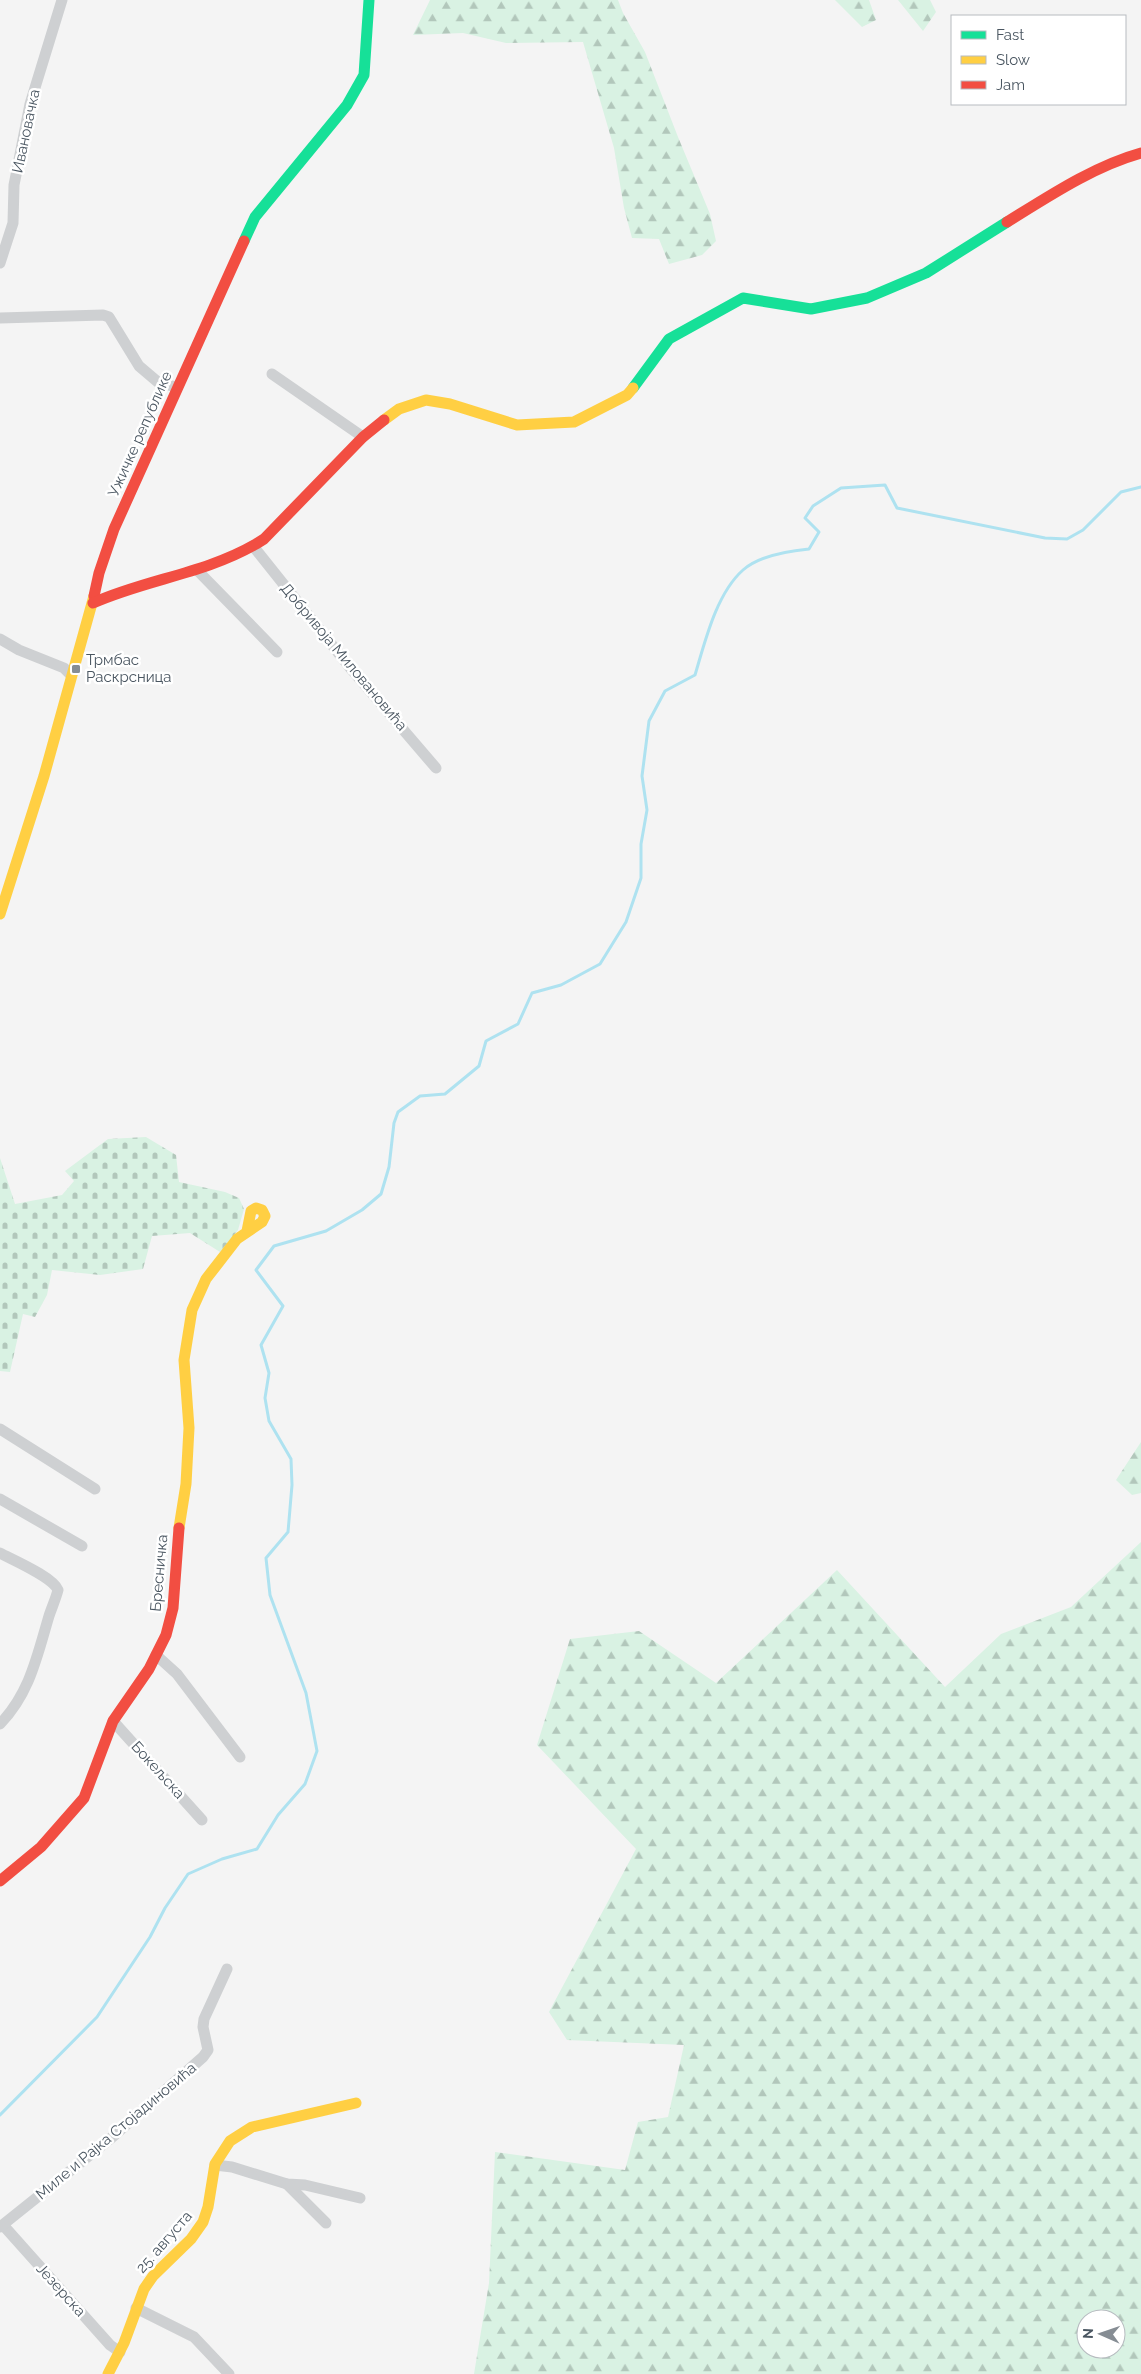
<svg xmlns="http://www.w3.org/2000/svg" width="1141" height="2374" viewBox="0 0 1141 2374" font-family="Raleway,sans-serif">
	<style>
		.forest { fill: url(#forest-firs); fill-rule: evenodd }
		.cemetery { fill: url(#cemetery-stones) }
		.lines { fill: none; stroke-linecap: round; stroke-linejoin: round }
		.stream { stroke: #aee2f0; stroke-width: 3 }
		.street { stroke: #ced0d2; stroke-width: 11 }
		.fast { stroke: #16e098; stroke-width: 11 }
		.slow { stroke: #ffcf43; stroke-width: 11 }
		.jam { stroke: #f24e42; stroke-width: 11 }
		.poi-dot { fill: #868d94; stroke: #fff; stroke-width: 2 }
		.labels { text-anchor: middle; stroke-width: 5; stroke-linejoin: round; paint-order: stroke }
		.street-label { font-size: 15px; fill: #4a5661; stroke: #fff }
		.poi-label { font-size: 15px; fill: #4a5661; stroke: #fff; text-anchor: start }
	</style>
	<defs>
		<pattern id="forest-firs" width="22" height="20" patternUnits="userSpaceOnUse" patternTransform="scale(1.25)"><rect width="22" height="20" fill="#d9f2e3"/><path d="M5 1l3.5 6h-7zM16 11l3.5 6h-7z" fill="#b2c7bb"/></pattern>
		<pattern id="cemetery-stones" width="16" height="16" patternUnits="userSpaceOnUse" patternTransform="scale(1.25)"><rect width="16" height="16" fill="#d9f2e3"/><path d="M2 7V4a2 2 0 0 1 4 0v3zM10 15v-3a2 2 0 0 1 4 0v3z" fill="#b2c7bb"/></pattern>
	</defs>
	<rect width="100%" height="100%" fill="#f4f4f4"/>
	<g class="forest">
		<path d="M430,0H618L623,13L645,52L678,137L710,214L716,241L702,255L669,264L659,239L632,238L624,208L614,148L583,42L506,43L463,33L413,35Z"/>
		<path d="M835,0H869L876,20L862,27Z"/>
		<path d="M898,0H930L936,12L923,31Z"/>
		<path d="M1141,1442V1493L1132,1495L1116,1480Z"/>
		<path d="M1141,1542V2374H474L489,2283L495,2152L625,2170L638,2122L668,2117L684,2045L567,2040L549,2012L636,1849L537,1745L570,1639L639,1631L716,1683L837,1570L945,1687L1001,1634L1071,1607ZM1086,2319H1116V2349H1086Z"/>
	</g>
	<path class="cemetery" d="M146,1137L176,1155L179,1182L225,1192L239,1198L244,1209L238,1230L220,1252L190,1233L152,1236L143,1269L100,1275L52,1270L47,1295L35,1317L23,1314L10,1372L0,1371V1158L15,1204L62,1195L74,1181L65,1171L108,1139Z"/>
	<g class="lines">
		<path class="stream" d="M0,2115L97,2017L150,1937L165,1908L188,1874L222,1859L257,1849L278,1815L305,1784L317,1751L306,1693L270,1595L266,1558L288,1532L292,1485L291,1459L269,1421L265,1398L269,1373L261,1345L283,1306L256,1270L274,1246L326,1231L362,1210L381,1194L389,1167L394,1123L398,1112L420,1096L445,1094L479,1066L486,1041L518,1024L532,993L561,985L600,964L626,922L641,878V844L647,810L642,776L649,721L665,691L695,675C705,642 716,594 743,570C759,556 788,551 809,549L819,532L805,518L813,506L841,488L885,485L897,508L1045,538L1067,539L1083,530L1121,492L1141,487"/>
		<g class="street">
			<path d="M0,263L13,223L14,185L30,104L62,0"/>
			<path d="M0,318L103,315L109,317L139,366L159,383L177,387"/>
			<path d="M272,374L363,437"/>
			<path d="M253,546L352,670L436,768"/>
			<path d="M198,571L277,652"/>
			<path d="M0,639L19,650L64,668L71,675"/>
			<path d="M0,1429L95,1489"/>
			<path d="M0,1499L82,1546"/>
			<path d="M0,1553C13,1560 53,1577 58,1590C56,1598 52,1607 49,1616C37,1656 30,1693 0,1724"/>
			<path d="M156,1655L177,1674L240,1757"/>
			<path d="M113,1721L202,1820"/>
			<path d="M215,2165L232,2167L287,2184L305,2185L360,2198"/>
			<path d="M287,2184L326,2223"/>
			<path d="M3,2225L110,2345L120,2352"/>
			<path d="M0,2227L110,2139L203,2057L208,2050L203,2027L204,2019L227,1969"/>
			<path d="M136,2308L194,2337L229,2374"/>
		</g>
		<g class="fast">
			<path d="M244,241L255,217L347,105L364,75L369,0"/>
			<path d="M633,388L669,339L743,298L811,309L867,298L926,273L1007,222"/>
		</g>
		<g class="slow">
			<path d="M384,420L399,409L426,400L450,404L517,425L574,422L627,395L633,388"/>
			<path d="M0,914L44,776L94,596"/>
			<path d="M179,1528L186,1484L189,1428L184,1360L192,1310L206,1279L237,1239L262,1222L265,1216L262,1210L256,1208L251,1211L247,1231"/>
			<path d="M108,2374L124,2343L144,2289L153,2276L191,2239L203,2222L208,2207L215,2164L230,2141L252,2127L356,2103"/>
		</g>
		<g class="jam">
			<path d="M1007,222C1049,196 1094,166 1141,153"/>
			<path d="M94,596L99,573L114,529L244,241"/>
			<path d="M93,603C147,579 204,574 256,544L264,539L363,437L384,420"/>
			<path d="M0,1881L41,1847L84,1798L113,1721L149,1669L166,1635L173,1608L179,1528"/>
		</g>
	</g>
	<rect class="poi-dot" x="71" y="664" width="10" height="10" rx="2.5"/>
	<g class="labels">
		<g class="street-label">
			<text transform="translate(26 131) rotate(-78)" y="5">Ивановачка</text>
			<text transform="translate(140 434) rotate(-66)" y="5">Ужичке републике</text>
			<text transform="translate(344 657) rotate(50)" y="5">Добривоја Миловановића</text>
			<text transform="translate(159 1573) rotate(-85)" y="5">Бресничка</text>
			<text transform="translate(158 1770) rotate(48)" y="5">Бокељска</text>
			<text transform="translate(116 2131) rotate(-40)" y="5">Миле и Рајка Стојадиновића</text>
			<text transform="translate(164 2242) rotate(-49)" y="5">25. августа</text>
			<text transform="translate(61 2290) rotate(48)" y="5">Језерска</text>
		</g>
		<g class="poi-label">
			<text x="86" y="665">Трмбас<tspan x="86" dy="17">Раскрсница</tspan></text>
		</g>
	</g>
	<rect x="951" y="15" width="175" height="90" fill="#ffffff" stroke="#b7bbc0"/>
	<rect x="961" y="31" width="25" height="8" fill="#16e098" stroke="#b7bbc0"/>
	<text x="996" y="40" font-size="15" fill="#4a5661">Fast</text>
	<rect x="961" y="56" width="25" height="8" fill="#ffcf43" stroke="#b7bbc0"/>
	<text x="996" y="65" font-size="15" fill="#4a5661">Slow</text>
	<rect x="961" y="81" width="25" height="8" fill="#f24e42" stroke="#b7bbc0"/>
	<text x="996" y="90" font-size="15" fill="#4a5661">Jam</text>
	<g transform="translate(1101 2334) rotate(272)"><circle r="24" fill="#ffffff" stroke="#b7bbc0"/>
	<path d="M0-4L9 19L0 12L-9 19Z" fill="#868d94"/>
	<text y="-8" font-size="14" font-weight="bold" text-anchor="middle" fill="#4a5661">N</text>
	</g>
</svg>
